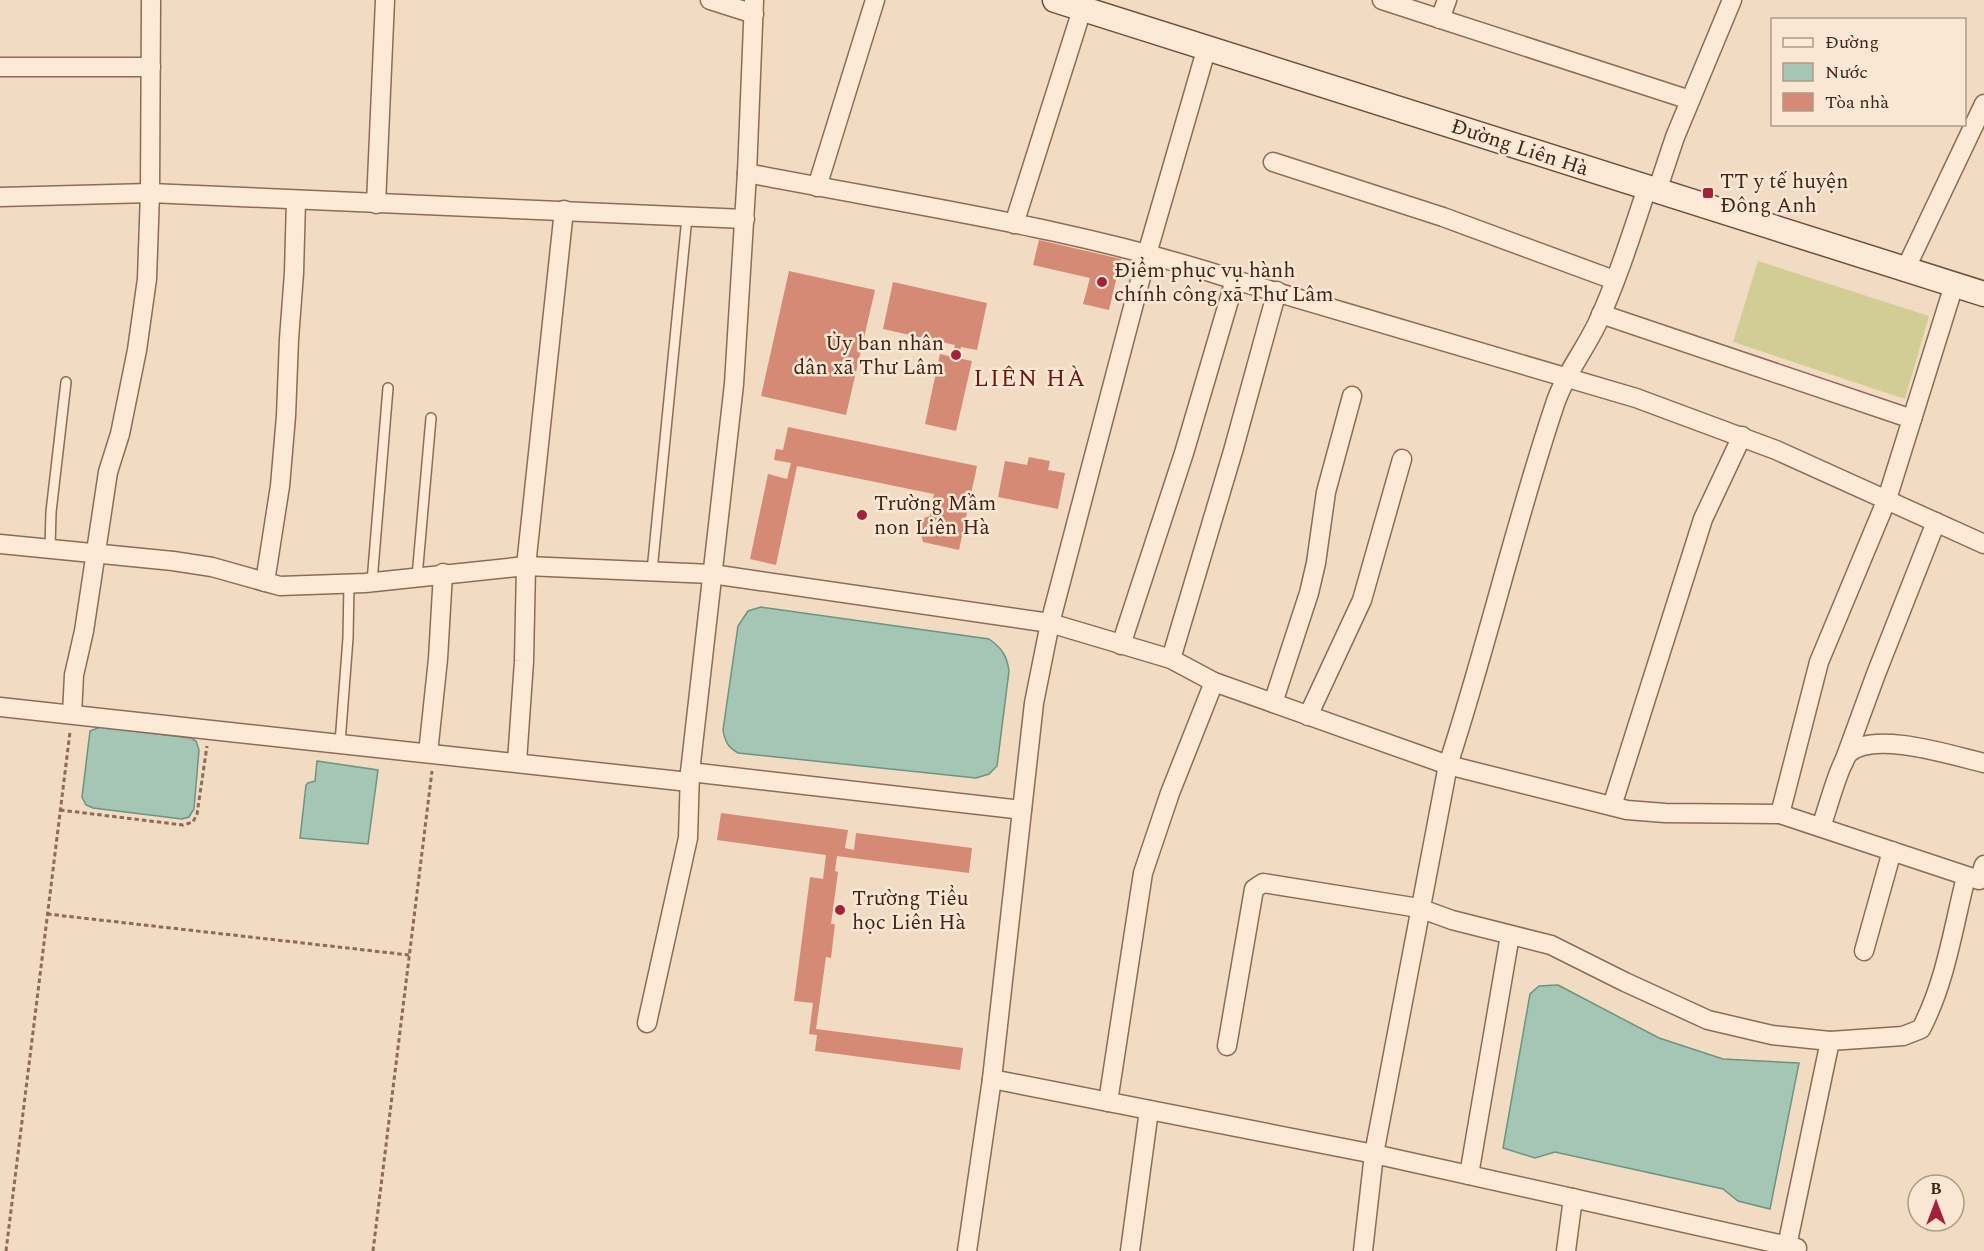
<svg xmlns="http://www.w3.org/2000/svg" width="1984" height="1251" viewBox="0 0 1984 1251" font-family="Spectral,serif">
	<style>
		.pitch { fill: #d2cd95 }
		.water { fill: #a5c5b5; stroke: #6b9482; stroke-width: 1.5 }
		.building { fill: #d48a75 }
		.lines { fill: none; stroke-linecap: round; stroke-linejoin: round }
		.lane-casing { stroke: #8f6a57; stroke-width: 12 }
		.street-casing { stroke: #8f6a57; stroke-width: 21 }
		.secondary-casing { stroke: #714b3a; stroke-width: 27 }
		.path { stroke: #8f6a57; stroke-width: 3; stroke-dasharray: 4.5 3; stroke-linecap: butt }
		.lane { stroke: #fcead7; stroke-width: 9 }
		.street { stroke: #fcead7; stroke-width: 18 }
		.secondary { stroke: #fcead7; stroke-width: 24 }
		.poi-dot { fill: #a4213b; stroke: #f9e7d3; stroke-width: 2 }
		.labels { text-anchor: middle; stroke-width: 5; stroke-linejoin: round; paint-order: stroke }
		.street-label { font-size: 21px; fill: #3d261d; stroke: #f9e7d3 }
		.poi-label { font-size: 21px; fill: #3d261d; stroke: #f9e7d3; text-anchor: start }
		.quarter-label { font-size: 24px; letter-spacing: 1.5px; fill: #6e1918; stroke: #f9e7d3 }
	</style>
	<rect width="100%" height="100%" fill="#f2dbc3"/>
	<path class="pitch" d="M1758,261L1929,316L1905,399L1733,342Z"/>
	<g class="water">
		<path d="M761,607L989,639C1002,648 1007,656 1009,671L997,766L989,774L976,778L738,753C728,747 725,742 723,730L738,626L748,611Z"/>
		<path d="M100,727L191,738L196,741L199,750L194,809L189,817L182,819L93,808L86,805L82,797L90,731Z"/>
		<path d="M317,761L378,770L368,844L300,838L306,785L308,783L315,781Z"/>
		<path d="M1558,985L1659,1038L1723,1059L1799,1063L1770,1209L1738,1201L1723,1189L1555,1152L1535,1158L1503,1148L1530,994L1539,986Z"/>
	</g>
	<g class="building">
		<path d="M1039,240L1121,259L1109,310L1083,304L1090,278L1033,265Z"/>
		<path d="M789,271L875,290L846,415L761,396Z"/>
		<path d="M893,282L987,303L977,350L961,347L958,358L972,361L956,431L925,424L940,354L952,357L955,345L883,329Z"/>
		<path d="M788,427L977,466L959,550L923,542L919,527L924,518L930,516L934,494L797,466L776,565L750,559L768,474L787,479L791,463L774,460L776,449L783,450Z"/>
		<path d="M1029,457L1050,461L1048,470L1065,473L1058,509L998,497L1005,461L1027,465Z"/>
		<path d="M721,813L848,830L845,848L854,850L856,833L972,848L969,873L837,856L835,871L838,872L831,924H835L831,958L826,957L816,1029L963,1048L960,1070L815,1051L817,1035L809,1034L813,1003L794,1001L810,877L823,879L826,855L717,840Z"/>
	</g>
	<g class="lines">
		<defs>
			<g id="lane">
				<path d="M50,549L51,512L66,382"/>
				<path d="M652,571L687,217"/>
				<path d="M417,577L431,418"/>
				<path d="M372,582L388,388"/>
				<path d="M340,743L348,638L349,584"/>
			</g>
			<g id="street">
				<path d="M710,0L754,14"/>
				<path d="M1382,0L1690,100"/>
				<path d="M1440,19L1447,0"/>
				<path d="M0,67H151"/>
				<path d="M1273,162L1443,217L1614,280"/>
				<path d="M747,173C910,205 1077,228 1235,280L1636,398L1776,450L1984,544"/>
				<path d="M817,187L875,0"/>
				<path d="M1657,191L1675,137L1732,0"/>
				<path d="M0,197L150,193L745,219"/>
				<path d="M376,204L385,0"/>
				<path d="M1014,224L1085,0"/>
				<path d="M1905,270L1984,104"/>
				<path d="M1601,314L1912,419"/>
				<path d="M0,544L173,561L212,567L280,586L365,583L526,566L712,574L1050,623L1171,659L1214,682L1448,765L1627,810L1665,813L1780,814L1979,880L1984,865"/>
				<path d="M265,582L280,486L286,416L289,339L294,273L296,200"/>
				<path d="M1121,645L1184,453L1235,280"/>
				<path d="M1171,659L1233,451L1277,291"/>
				<path d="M1273,703L1309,593L1316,563L1326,492L1352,396"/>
				<path d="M0,707L689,782"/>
				<path d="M72,714L74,675L84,631L108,472L120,434L137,350L147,279L150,193L151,0"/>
				<path d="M1308,716L1362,600L1402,459"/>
				<path d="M428,753L438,659L443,573"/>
				<path d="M517,762L524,661L526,566L564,210"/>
				<path d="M1843,764L1876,674L1936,522"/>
				<path d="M690,772L1022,810"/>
				<path d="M1612,806L1703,519L1742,436"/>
				<path d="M1780,814L1819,662L1887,499L1954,285"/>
				<path d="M1821,827C1827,811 1839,764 1849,753C1874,730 1954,756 1984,763"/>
				<path d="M1864,951L1892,851"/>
				<path d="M647,1023L688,838L690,772L734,384L747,173L754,0"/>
				<path d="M1227,1046L1254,889L1263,883L1419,908L1452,920L1551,945L1625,982L1708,1020L1772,1035L1830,1041L1903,1036L1921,1029C1946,981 1953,928 1966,877"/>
				<path d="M992,1079L1374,1154L1797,1248"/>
				<path d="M1108,1102L1143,873L1170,793L1214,682"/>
				<path d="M1469,1175L1510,935"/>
				<path d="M1787,1246L1830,1041"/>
				<path d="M967,1251L992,1079L1034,703L1050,623L1147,254L1207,47"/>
				<path d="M1130,1251L1149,1110"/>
				<path d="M1363,1251L1374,1154L1448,765C1487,646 1515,523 1555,404C1564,376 1584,351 1597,324C1617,281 1632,233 1647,188"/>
				<path d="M1566,1251L1573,1198"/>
			</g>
			<path id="secondary" d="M1055,0L1984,294"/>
		</defs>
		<use href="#lane" class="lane-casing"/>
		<use href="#street" class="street-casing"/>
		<use href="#secondary" class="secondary-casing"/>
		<g class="path">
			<path d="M60,810L183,825L193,822L197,814L207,746"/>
			<path d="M47,914L409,955"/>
			<path d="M6,1251L70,732"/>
			<path d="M373,1251L432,771"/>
		</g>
		<use href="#lane" class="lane"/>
		<use href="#street" class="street"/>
		<use href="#secondary" class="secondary"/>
	</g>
	<g class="poi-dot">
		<rect x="1702" y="187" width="12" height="12" rx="3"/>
		<circle cx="1102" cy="282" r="6"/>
		<circle cx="956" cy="355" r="6"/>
		<circle cx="862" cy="515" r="6"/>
		<circle cx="840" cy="910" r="6"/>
	</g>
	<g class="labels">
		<g class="street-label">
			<text transform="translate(1520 147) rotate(18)" y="7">Đường Liên Hà</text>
		</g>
		<g class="poi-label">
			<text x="1720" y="188">TT y tế huyện<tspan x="1720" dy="24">Đông Anh</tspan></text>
			<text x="1114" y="277">Điểm phục vụ hành<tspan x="1114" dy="24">chính công xã Thư Lâm</tspan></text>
			<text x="944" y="350" text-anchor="end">Ủy ban nhân<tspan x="944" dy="24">dân xã Thư Lâm</tspan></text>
			<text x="874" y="510">Trường Mầm<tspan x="874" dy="24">non Liên Hà</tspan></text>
			<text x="852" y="905">Trường Tiểu<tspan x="852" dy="24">học Liên Hà</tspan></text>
		</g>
		<g class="quarter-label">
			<text x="1030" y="386">LIÊN HÀ</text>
		</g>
	</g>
	<rect x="1771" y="18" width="195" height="108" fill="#f9e7d3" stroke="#ae9a8a" stroke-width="1.5"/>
	<rect x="1783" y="38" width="30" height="9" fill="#fcead7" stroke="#ae9a8a" stroke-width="1.5"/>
	<text x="1825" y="48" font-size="18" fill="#3d261d">Đường</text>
	<rect x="1783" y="63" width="30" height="18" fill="#a5c5b5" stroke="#ae9a8a" stroke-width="1.5"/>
	<text x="1825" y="78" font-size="18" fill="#3d261d">Nước</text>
	<rect x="1783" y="93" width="30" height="18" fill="#d48a75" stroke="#ae9a8a" stroke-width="1.5"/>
	<text x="1825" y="108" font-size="18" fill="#3d261d">Tòa nhà</text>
	<g transform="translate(1936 1203)"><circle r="28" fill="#f9e7d3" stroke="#ae9a8a" stroke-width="1.5"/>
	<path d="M0-4.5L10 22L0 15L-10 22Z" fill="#a4213b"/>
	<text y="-9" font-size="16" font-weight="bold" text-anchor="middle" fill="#3d261d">B</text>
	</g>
</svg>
